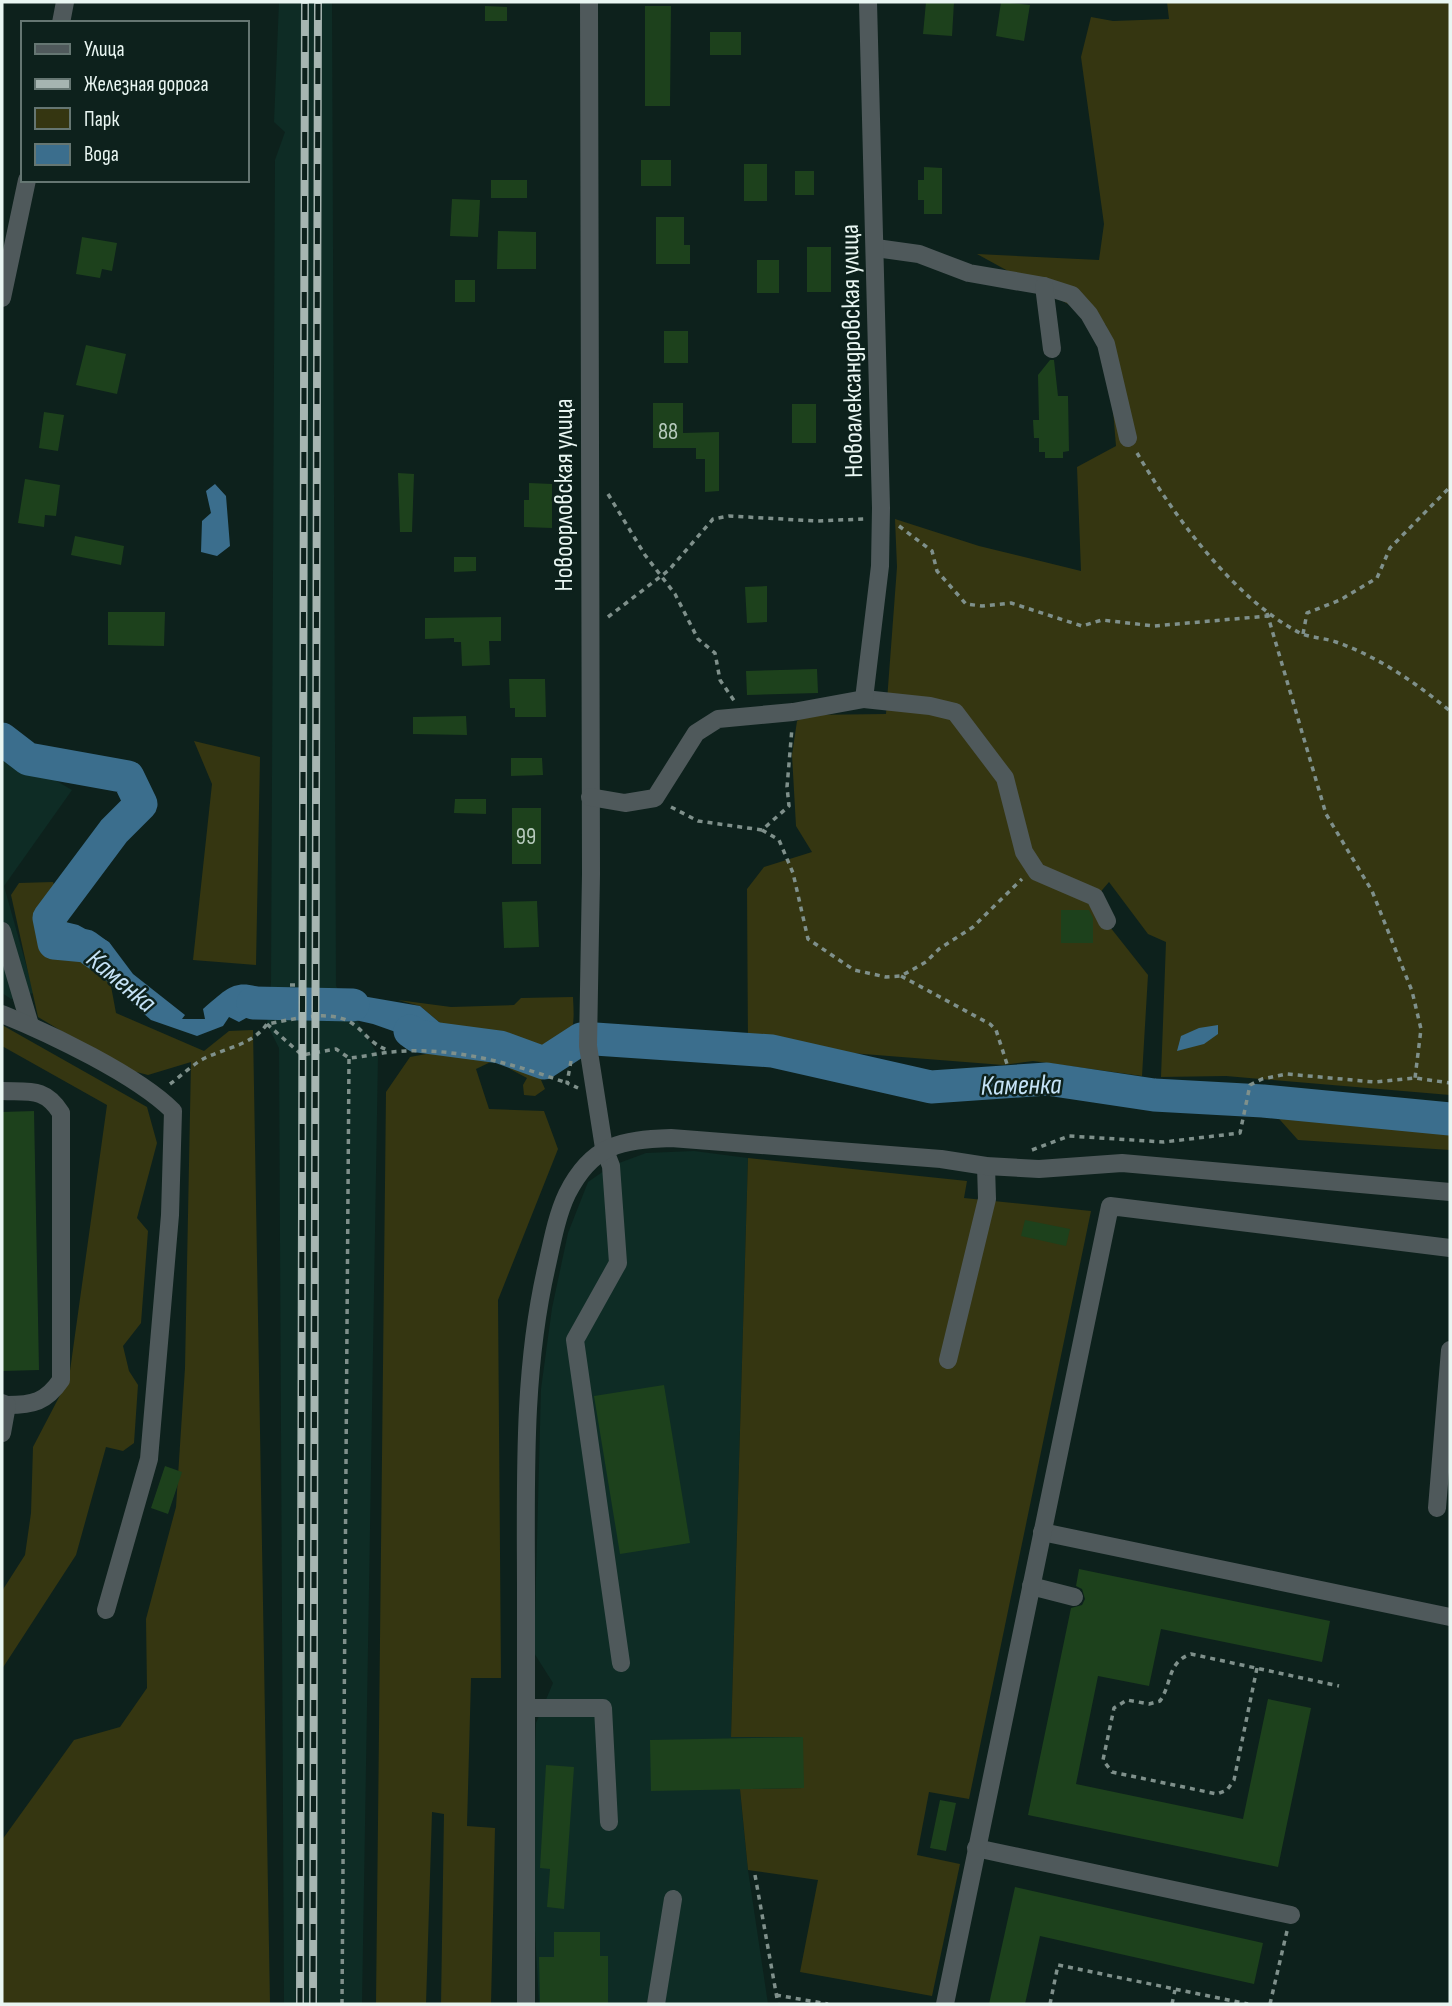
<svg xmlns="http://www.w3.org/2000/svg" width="1452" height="2006" viewBox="0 0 1452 2006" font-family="'Sofia Sans Condensed',sans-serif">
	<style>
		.built { fill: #0e2c25 }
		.green { fill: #353611 }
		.water { fill: #3b6e8d }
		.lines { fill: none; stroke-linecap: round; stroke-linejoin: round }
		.river { stroke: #3b6e8d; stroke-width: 33 }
		.building { fill: #1d411c }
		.path { stroke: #7f908b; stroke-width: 3.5; stroke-dasharray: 5 5; stroke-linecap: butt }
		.minor { stroke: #4f595b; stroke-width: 18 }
		.rail-casing { stroke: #a6b5b1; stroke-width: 8 }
		.rail { stroke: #0d211c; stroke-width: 5; stroke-dasharray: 16; stroke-linecap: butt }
		.labels { text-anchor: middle; stroke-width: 5; stroke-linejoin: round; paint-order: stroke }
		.number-label { font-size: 23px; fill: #b6c9bc }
		.street-label { font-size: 26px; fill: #e9f6f2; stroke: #0d211c }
		.water-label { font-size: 28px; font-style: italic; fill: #c5e2f6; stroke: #0d211c }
	</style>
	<rect width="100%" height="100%" fill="#0d211c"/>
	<g class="built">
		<path d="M279,2H332L336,986L378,1055L362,2004H284L279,1048L267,1024L271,982L275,160L285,132L274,122Z"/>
		<path d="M2,749L72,790L4,886L34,993L11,999L2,993Z"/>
		<path d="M694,1151L748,1158L731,1737H803L804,1788L740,1790L748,1870L768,2004H539L531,1858L536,1723L553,1683L534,1653L541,1389L552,1308L568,1233L588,1182L611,1166L646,1153Z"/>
	</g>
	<g class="green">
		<path d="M1167,2H1450V1095L1226,1076L1161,1077L1166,942L1148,934L1109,882L1091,903L1148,975L1142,1076L1033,1061L1003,1065L748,1045L747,889L764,867L812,852L796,826L792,755L797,721L807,715L886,714L897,567L895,519L979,546L1081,571L1077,467L1116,446L1106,325L977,254L1099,260L1104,224L1081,57L1091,17L1113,21L1169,19Z"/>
		<path d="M194,741L260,757L256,965L193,960L212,784Z"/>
		<path d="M53,882L72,935L108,970L116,1013L204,1051L229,1031L253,1030L270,2004H2V1840L74,1740L120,1727L147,1688L146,1619L176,1507L185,1368L191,1062L148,1075L125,1069L38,1017L11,895L19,883Z"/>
		<path d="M573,997C574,1019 576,1035 558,1050L562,1071L541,1080L545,1089L535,1096L524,1095L523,1085L527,1078L510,1069L501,1057L476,1069L489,1109L544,1111L558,1149L498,1300L501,1678H471L467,1826L495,1828L491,2004H441L444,1814L432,1812L426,2004H376L386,1092L410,1057L453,1049L459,1039L420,1006L398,1000L451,1007L514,1005L521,998Z"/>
		<path d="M2,1025L147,1107L157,1143L137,1218L148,1231L141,1323L123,1346L129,1371L138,1385L134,1443L123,1451L106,1447L76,1555L2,1669V1591L25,1555L31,1513L33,1447L69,1378L107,1105L2,1046Z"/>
		<path d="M1263,1101L1450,1119V1150L1298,1140Z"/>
		<path d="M748,1158L967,1181L964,1198L1091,1211L969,1799L929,1792L917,1855L960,1864L932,1996L800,1972L818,1880L748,1870L740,1789L803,1788L802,1737H731Z"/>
	</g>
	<g class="water">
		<path d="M215,484L226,496L230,546L217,556L201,552L202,521L211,513L206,491Z"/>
		<path d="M49,918L78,925L109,942L133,974L185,1015L182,1019H205L203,1009C231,985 235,978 271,991C280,994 289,990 298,994L295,1010L283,1015C267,1004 255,1013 239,1022L229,1017L223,1026L197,1036L151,1020L95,971L54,943Z"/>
		<path d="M339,992L420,1006L459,1039L441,1048L373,1024L311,1010L308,1000H331Z"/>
		<path d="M1218,1025V1034L1204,1044L1177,1051L1181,1036L1199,1028Z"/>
	</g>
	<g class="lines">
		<g class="river">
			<path d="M2,739L28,759L128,777L141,804L114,831L49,918L54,943L86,946L97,954"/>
			<path d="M253,1003L353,1005"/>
			<path d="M410,1031L417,1036L500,1047L544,1063L581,1039"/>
			<path d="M595,1039L772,1051L931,1087L1047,1079L1154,1095L1263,1101L1450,1119"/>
		</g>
	</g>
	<g class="building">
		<path d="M926,2H954L952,36L923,34Z"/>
		<path d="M1001,2L1030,5L1024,41L996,36Z"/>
		<path d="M485,6L507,7V21H485Z"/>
		<path d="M645,6H671L670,106H645Z"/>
		<rect x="710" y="32" width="31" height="23"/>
		<rect x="641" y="160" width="30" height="26"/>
		<rect x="744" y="164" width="23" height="37"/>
		<path d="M924,167L942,168V214H924V200H918V180H924Z"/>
		<rect x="795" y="171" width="19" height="24"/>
		<rect x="491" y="180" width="36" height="18"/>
		<path d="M452,199L480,200L478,237L450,236Z"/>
		<path d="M656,217H684V245H690V264H656Z"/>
		<path d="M498,231L536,232V269H497Z"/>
		<path d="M82,237L117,243L112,271L102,269L100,278L76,274Z"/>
		<rect x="807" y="247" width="24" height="45"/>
		<rect x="757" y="260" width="22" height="33"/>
		<rect x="455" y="280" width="20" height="22"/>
		<rect x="664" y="331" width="24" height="32"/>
		<path d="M86,345L126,354L117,394L76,385Z"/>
		<path d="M1050,360H1054L1058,396H1068L1069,451L1063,452V458H1045V452H1039V438H1034L1033,420H1039L1038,375Z"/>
		<path d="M653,403H683V433L719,432V491L705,492V459H696V448H653Z"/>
		<rect x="792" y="404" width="24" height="39"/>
		<path d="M44,412L64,415L58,451L39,448Z"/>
		<path d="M398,473L414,474L412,532H400Z"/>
		<path d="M25,479L60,485L56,516L45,515L44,527L18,523Z"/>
		<path d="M529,483L552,484V528L524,527V500H529Z"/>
		<path d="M75,536L124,546L121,565L71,555Z"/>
		<path d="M454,557H476V571L454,572Z"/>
		<path d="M767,586V622L747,623L745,587Z"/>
		<path d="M108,612H165L164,646L108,645Z"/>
		<path d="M501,617V641H489L490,665L462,666L461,642H454V638L425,639V618Z"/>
		<path d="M817,669L818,693L747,695L746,671Z"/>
		<path d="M509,679H545L546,717H515V708H510Z"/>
		<path d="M466,716L467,735L413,734V717Z"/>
		<path d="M511,758H542L543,775L511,776Z"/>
		<path d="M455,799H486V814L454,813Z"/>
		<rect x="512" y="808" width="29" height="56"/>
		<path d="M537,901L539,947L504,948L502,902Z"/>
		<path d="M1061,910H1089L1093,918V943H1061Z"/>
		<path d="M34,1111L39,1370L2,1371V1112Z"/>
		<path d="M1025,1220L1070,1229L1066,1246L1021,1236Z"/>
		<path d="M664,1385L690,1543L620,1554L594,1396Z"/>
		<path d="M165,1466L182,1472L168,1514L151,1508Z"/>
		<path d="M1079,1569L1330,1621L1322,1662L1161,1629L1149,1686L1098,1676L1076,1784L1243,1819L1268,1699L1311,1708L1278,1867L1028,1815L1071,1608L1082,1605L1085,1599L1082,1589L1076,1586Z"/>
		<path d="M803,1737L804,1788L651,1791L650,1740Z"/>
		<path d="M546,1765L574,1767L564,1909L547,1907L550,1869L540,1868Z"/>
		<path d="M940,1800L956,1803L946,1851L930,1848Z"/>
		<path d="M1015,1887L1263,1943L1254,1984L1040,1936L1025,2004H989Z"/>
		<path d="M554,1932H600V1956H608V2004H540L539,1957H554Z"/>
	</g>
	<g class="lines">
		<g class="path">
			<path d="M1137,453C1174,516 1234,599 1300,633C1311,638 1325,638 1336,642C1379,657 1416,683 1450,711"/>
			<path d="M608,494L645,555L675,594L698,639L715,653L720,680L735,702"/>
			<path d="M899,526L932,551L937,571L966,604L982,606L1011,603L1082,626L1102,620L1154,626L1268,616"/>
			<path d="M1267,613L1326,814L1372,891L1412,991L1421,1029L1415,1078"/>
			<path d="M608,617L669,570L713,519L729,516L816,521L864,519"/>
			<path d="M1303,634L1307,613L1340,600L1377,578L1390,548L1450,487"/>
			<path d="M671,807L698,821L762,830L789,806L787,787L792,728"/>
			<path d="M762,830L779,840L793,873L808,939L854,970L886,977L901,976L926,962L939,949L973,927L1022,879"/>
			<path d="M901,976L990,1024L996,1030L1007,1064"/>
			<path d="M290,985H302"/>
			<path d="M267,1024L302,1055L336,1049L349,1058C363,1057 378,1053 392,1052C452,1046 511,1063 567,1083"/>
			<path d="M571,1061L567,1083L578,1088"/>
			<path d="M170,1084C181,1076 193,1064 205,1058C228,1047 252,1045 267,1024C291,1020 328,1009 350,1022C365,1031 369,1044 390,1051"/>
			<path d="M1032,1150L1069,1136L1164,1142L1240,1133L1250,1085L1262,1079L1287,1074L1374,1082L1415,1078L1450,1083"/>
			<path d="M1257,1668L1234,1780L1227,1790L1217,1794L1112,1772L1103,1760L1114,1708L1127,1700L1149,1704L1160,1701C1172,1684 1167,1662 1191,1654L1339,1686"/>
			<path d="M755,1875L778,2004"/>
			<path d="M776,1995L828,2004"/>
			<path d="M342,2004L349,1058"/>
			<path d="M1050,2004L1058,1965L1248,2004"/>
			<path d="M1172,2004L1175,1990"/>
			<path d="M1270,2004L1287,1931"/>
		</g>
		<g class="minor">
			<path d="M589,2L591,874L588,1046L604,1148L611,1166L618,1263L575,1340L621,1663"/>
			<path d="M61,23L65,2"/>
			<path d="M876,248L919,254L969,273L1044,286L1072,295L1089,314L1106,344L1128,438"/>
			<path d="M1044,286L1052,349"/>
			<path d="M2,298L27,180"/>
			<path d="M864,699L930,706L955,712L1005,778L1024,852L1037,872L1095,897L1107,921"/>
			<path d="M590,797L625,803L655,798L696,733L718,719L793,712L864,699L880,566L881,508L868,2"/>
			<path d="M2,931L30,1025"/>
			<path d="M2,1014C49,1033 137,1075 173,1111L170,1215L149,1459L106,1610"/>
			<path d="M2,1091C29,1092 45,1087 61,1113V1380C46,1402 33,1405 7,1405"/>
			<path d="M948,1360L987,1199L986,1166"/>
			<path d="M2,1403L7,1405L2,1433"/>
			<path d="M1437,1508L1450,1350"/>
			<path d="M1042,1532L1450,1617"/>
			<path d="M1031,1586L1074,1597"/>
			<path d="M526,1708H603L609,1822"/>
			<path d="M976,1848L1291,1915"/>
			<path d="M526,2004C526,1867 526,1729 526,1592C526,1483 522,1372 547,1265C552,1242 557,1215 567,1194C592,1144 621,1140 671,1138L941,1159L986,1166L1039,1169L1122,1163L1450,1192"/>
			<path d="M656,2004L673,1899"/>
			<path d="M945,2004L1110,1206L1450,1248"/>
		</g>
		<defs>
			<g id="rail">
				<path d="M300,2004L305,2"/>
				<path d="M313,2004L318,2"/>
			</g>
		</defs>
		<use href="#rail" class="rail-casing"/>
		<use href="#rail" class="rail"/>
	</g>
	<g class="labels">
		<g class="number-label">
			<text x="668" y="439">88</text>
			<text x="526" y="844">99</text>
		</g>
		<g class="street-label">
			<text transform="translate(851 351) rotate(-91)" y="9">Новоалександровская улица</text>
			<text transform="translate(563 495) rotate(-90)" y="9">Новоорловская улица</text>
		</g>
		<g class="water-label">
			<text transform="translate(122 980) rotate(40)" y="10">Каменка</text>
			<text transform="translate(1021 1084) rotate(-1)" y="10">Каменка</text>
		</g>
	</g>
	<rect width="1452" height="2006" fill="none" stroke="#e9f6f2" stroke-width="7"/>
	<rect x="21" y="21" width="228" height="161" fill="#0d211c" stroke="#657672" stroke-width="2"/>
	<rect x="35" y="44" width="35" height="10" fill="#4f595b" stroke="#657672" stroke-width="2"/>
	<text x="84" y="56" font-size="21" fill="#e9f6f2">Улица</text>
	<rect x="35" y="79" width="35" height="10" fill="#a6b5b1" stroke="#657672" stroke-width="2"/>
	<text x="84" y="91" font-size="21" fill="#e9f6f2">Железная дорога</text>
	<rect x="35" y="108" width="35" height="21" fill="#353611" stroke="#657672" stroke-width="2"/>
	<text x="84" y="126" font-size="21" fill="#e9f6f2">Парк</text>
	<rect x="35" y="144" width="35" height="21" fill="#3b6e8d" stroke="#657672" stroke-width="2"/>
	<text x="84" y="161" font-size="21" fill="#e9f6f2">Вода</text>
</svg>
